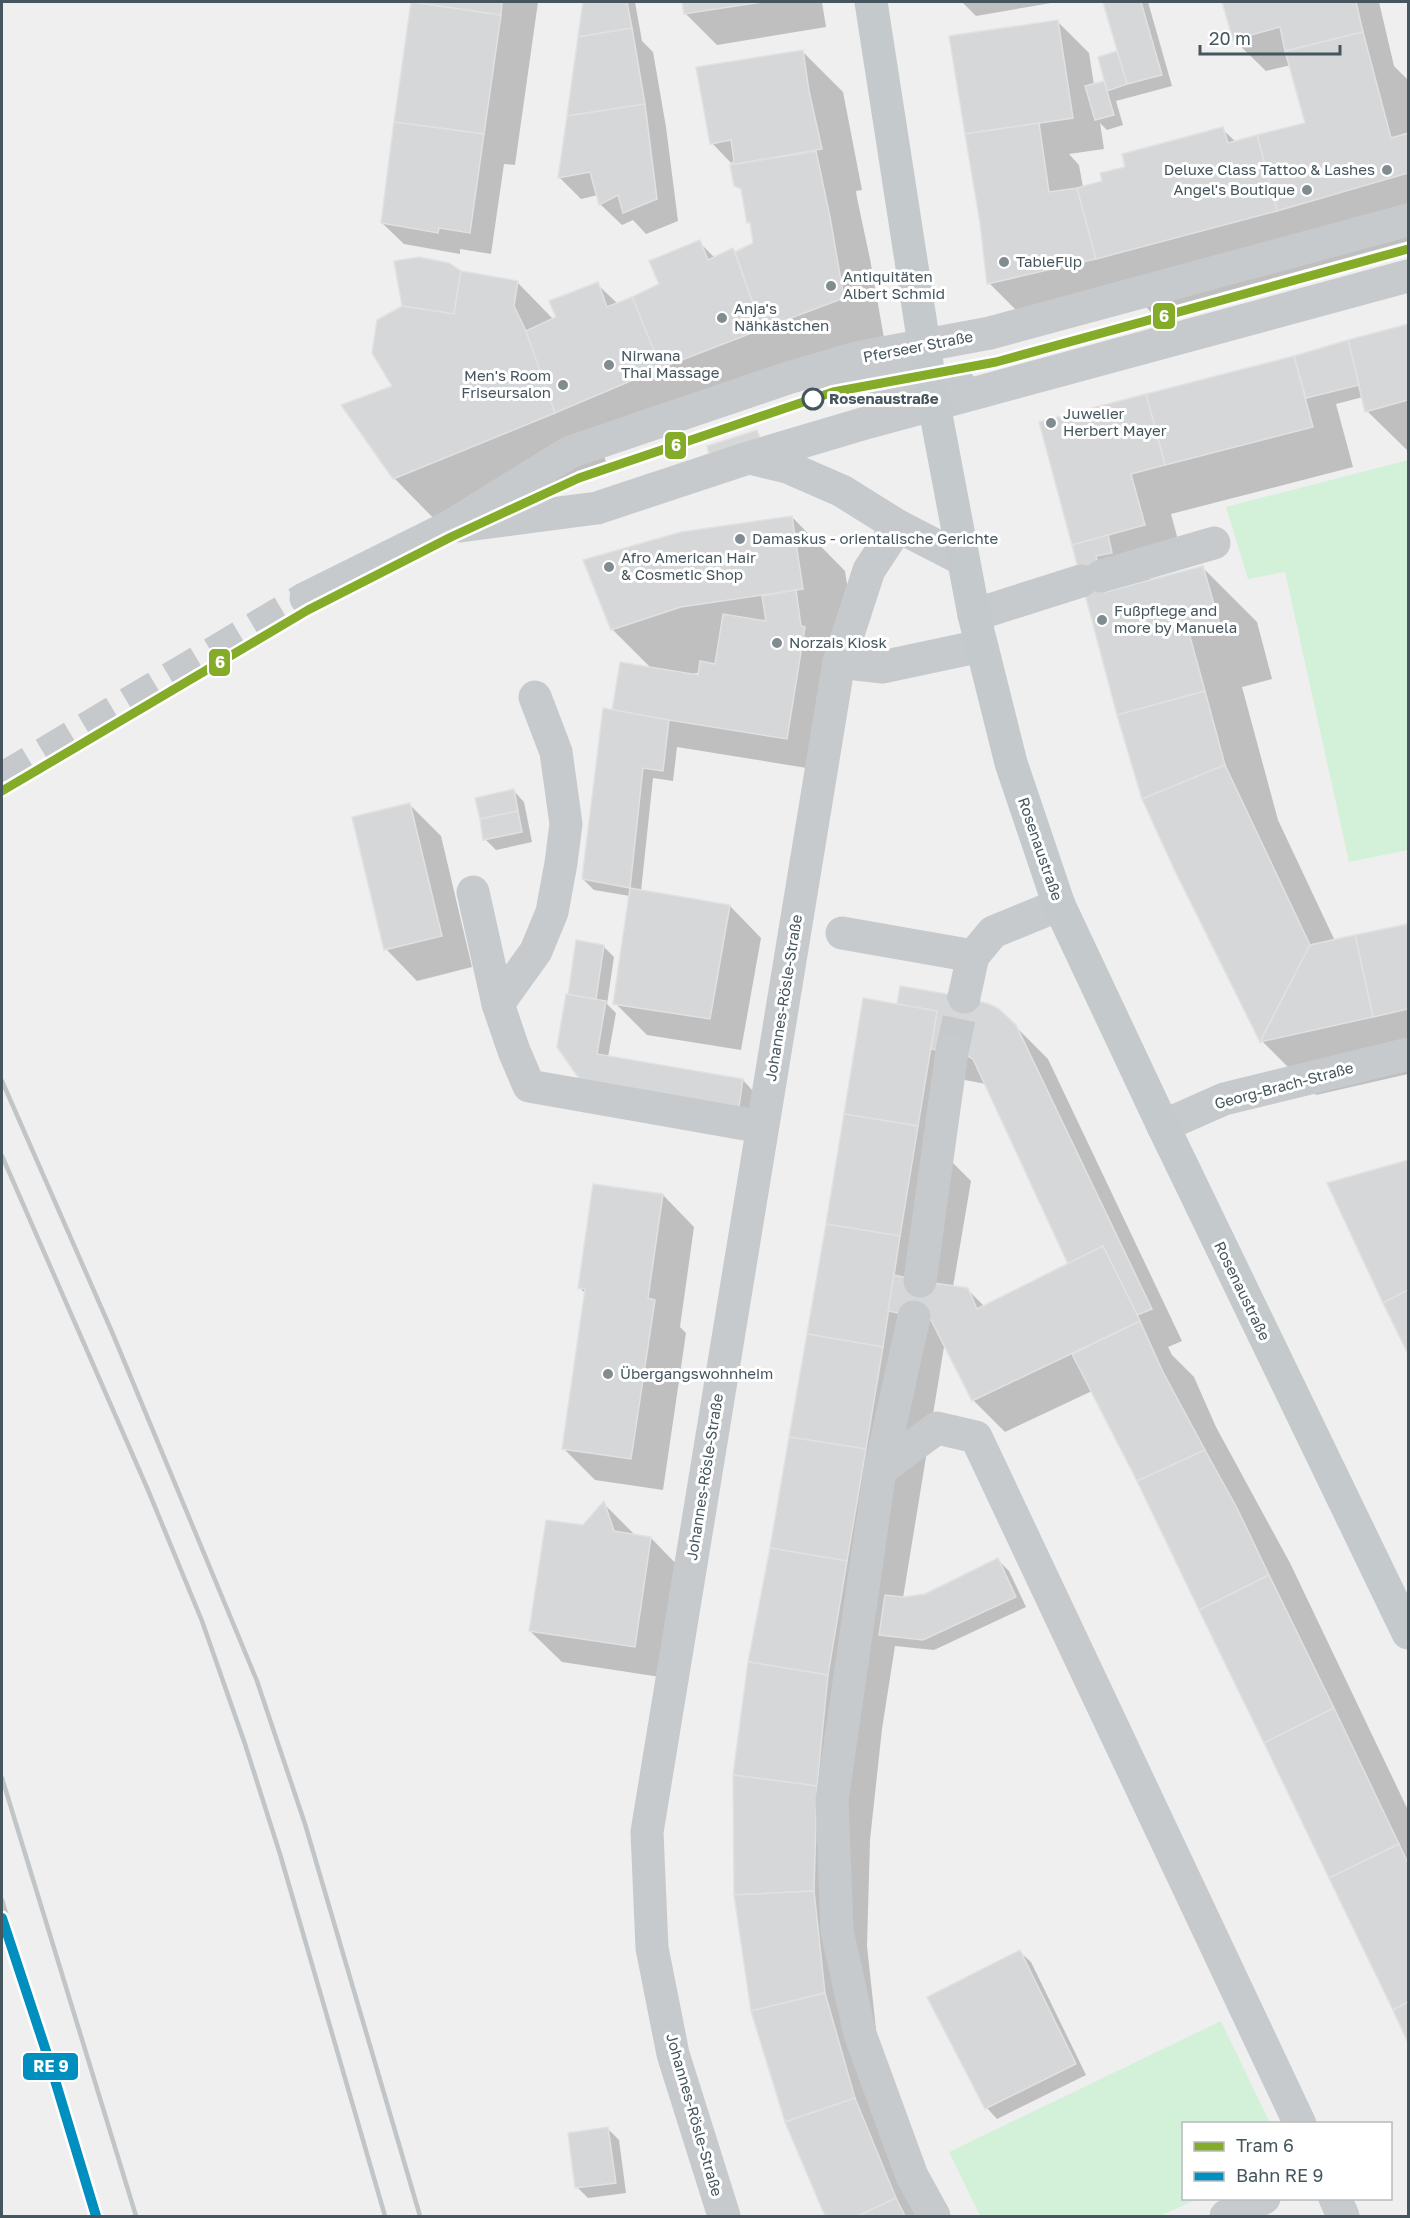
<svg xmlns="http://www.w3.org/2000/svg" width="1410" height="2218" viewBox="0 0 1410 2218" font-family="'Golos Text',sans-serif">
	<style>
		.green { fill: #d2f1d8 }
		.shadow { fill: #0003; fill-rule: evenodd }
		.building { fill: #d6d7d8; stroke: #e1e1e2; stroke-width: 1.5 }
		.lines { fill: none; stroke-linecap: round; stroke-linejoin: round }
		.minor-tunnel { stroke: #c5c9cb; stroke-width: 33; stroke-dasharray: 33 16; stroke-linecap: butt }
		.minor { stroke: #c7cacc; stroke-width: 33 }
		.major { stroke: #c4c9cc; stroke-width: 33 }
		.rail { stroke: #c2c5c7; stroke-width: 4.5 }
		.rail-1-casing { stroke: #fff; stroke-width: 15 }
		.rail-1 { stroke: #008fbf; stroke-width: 10 }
		.tram-1-casing { stroke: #fff; stroke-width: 14 }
		.tram-1 { stroke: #84ac29; stroke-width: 9 }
		.poi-dot { fill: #818c91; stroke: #fff; stroke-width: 2 }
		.stop-dot { fill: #fff; stroke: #45565e; stroke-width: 3 }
		.labels { text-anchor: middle; stroke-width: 6; stroke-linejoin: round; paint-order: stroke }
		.poi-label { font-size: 15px; fill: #45565e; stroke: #fff; text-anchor: start }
		.street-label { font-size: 15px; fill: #45565e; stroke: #fff }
		.stop-label { font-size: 15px; font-weight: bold; fill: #45565e; stroke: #fff; text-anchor: start }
		.line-badge { stroke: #fff; stroke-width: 2 }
		.badge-label { font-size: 16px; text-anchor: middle; font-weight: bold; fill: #fff }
	</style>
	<rect width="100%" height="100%" fill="#f0efef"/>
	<g class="green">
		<path d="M1408,460V850L1349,862L1285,572L1248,579L1226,507Z"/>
		<path d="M1221,2021L1270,2123L1184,2124V2198L1197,2199L1160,2216H980L949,2152Z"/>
	</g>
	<g class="shadow">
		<path d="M413,2H538L515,165L504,164L491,254L460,249V254L404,244L382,223Z"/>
		<path d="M584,2H635L642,41L653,52L666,127L678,221L646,234L633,220L622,225L600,204L598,195L581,199L559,177Z"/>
		<path d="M684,2H822L826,27L717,45L686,14Z"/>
		<path d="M962,2H1057L976,16Z"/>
		<path d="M1104,2H1148L1172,86L1116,101L1123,125L1107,130L1100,123L1104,149L1069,154L1079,165L1083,187L1104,182L1127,168L1222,129L1236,142L1306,124L1291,65L1266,71L1234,40L1224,2H1379L1394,66L1408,80V241L1151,312L1138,299L1029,323L989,283L1057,21L1089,53L1094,85L1106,82L1100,58L1119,52Z"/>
		<path d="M803,52L843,92L862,190L856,191L857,198L870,259L884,338L598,440L608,467L447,532L394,478L395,387L461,273L518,283L554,320L597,284L618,304L661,285L699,242L715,258L733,249L736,253L755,244L752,225L748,222L744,193L736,185L733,165L712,143Z"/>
		<path d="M1408,326V451L1367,411L1363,397L1336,404L1353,467L1171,514L1185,566L1147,576L1152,581L1203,568L1257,622L1272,679L1242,687L1278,820L1335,941L1408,925V1074L1316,1095L1262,1041L1041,423Z"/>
		<path d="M792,517L845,571L856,642L819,770L677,747L673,781L653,778L641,891L730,906L761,938L741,1050L647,1035L615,1003L630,896L594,890L583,879L614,711L652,669L612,629ZM700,672L699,677L690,675Z"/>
		<path d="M514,791L524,802L532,842L496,850L485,839Z"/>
		<path d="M410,805L441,836L472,967L417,981L386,949Z"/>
		<path d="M603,946L614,957L607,1004L616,1013L608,1057L743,1080L753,1091L748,1122L597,1097L569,997Z"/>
		<path d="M898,1004L1015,1026L1048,1059L1182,1341L1168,1347L1172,1355L1194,1377L1216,1427L1290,1563L1408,1810V2041L1138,1480L1092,1391L1005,1432L973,1400L946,1347H944L903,1598L925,1595L998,1560L1009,1571L1026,1607L934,1650L895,1646L882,1729L870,1840L867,1946L878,2048L935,2216H827L786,2122L753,2010L901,1007ZM953,1068L965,1080L986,1084L1070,1265L985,1307L967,1289L953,1287L971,1181L939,1149Z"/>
		<path d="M1408,1162V1351L1330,1184Z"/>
		<path d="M663,1195L694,1227L680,1327L686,1333L663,1490L595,1480L563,1448L586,1294L580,1288Z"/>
		<path d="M604,1504L635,1535L651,1538L682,1570L667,1678L562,1662L530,1631L584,1527Z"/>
		<path d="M1020,1952L1031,1962L1086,2075L997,2119L987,2108Z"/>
		<path d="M608,2129L619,2140L626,2193L588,2198L577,2187Z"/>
	</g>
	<g class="building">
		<path d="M411,2L501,15L484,134L394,122Z"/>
		<path d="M413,2H502L501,15Z"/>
		<path d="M583,2H627L632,28L578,37Z"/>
		<path d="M682,2H762L684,14Z"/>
		<path d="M1103,2H1141L1162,75L1127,84Z"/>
		<path d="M1222,2H1356L1363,32L1285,51L1280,27L1233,40Z"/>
		<path d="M1058,20L1073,118L965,134L949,36Z"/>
		<path d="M632,28L645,104L567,116L578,37Z"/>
		<path d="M1363,32L1391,138L1408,133V173L1277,211L1257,135L1305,123L1285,51Z"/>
		<path d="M803,50L809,91L822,149L730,165L734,161L731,140L710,144L696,67Z"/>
		<path d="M1117,51L1127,84L1107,91L1098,57Z"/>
		<path d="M1104,81L1114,115L1095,120L1085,86Z"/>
		<path d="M645,104L657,199L623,213L618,195L599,205L590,172L558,178L567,116Z"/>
		<path d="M394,122L484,134L470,233L439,228L438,233L381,223Z"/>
		<path d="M1039,123L1049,192L1077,188L1096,259L987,284L980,223L965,134Z"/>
		<path d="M1223,127L1228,143L1257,135L1277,211L1096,259L1077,188L1102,181L1100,173L1125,167L1122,154Z"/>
		<path d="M816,151L830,217L844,298L762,329L735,252L753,243L750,222L747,223L741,189L734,186L730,165Z"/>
		<path d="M700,240L708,260L733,248L762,329L661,368L632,297L659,284L649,261Z"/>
		<path d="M419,257L449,263L461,271L454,314L402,306L394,261Z"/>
		<path d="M461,271L518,281L514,306L526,331L555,413L393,479L341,405L392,386L372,353L377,320L402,306L454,314Z"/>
		<path d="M598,282L607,307L632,297L661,368L555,413L526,331L556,317L549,301Z"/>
		<path d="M1408,324V400L1365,412L1348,340Z"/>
		<path d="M1348,340L1359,385L1306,398L1294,356Z"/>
		<path d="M1294,356L1313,427L1165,465L1146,394Z"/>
		<path d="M1146,394L1165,465L1131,474L1145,525L1072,545L1039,422Z"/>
		<path d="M757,430L760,438L709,454L707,446Z"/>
		<path d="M792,516L803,589L681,607L611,630L583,560L681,532Z"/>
		<path d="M1108,535L1112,553L1096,556L1105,592L1203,566L1220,625L1189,633L1205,691L1117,715L1072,545Z"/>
		<path d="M796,590L801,626L805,627L787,739L612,711L620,662L698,675L700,661L715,664L723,614L766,621L762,596Z"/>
		<path d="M1205,691L1225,765L1142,799L1117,715Z"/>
		<path d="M603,708L669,720L663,771L643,768L630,888L582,879Z"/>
		<path d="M1225,765L1310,945L1260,1042L1175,871L1142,799Z"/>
		<path d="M514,789L518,811L480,819L475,798Z"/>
		<path d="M410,803L442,936L384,950L352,817Z"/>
		<path d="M518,811L522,832L483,840L480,819Z"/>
		<path d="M630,888L730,905L710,1019L613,1004Z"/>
		<path d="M1408,924V1009L1373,1017L1355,935Z"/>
		<path d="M1355,935L1373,1017L1260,1042L1310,945Z"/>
		<path d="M576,940L604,945L596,999L568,995Z"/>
		<path d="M900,986L964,997L989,1004L999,1009L1016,1025L1152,1309L1137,1315L1103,1246L1068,1264L973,1059L966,1055L931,1049L937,1011L897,1004Z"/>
		<path d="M566,994L606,1001L597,1054L743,1079L738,1113L585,1087L557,1047Z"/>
		<path d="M863,998L937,1011L918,1126L844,1114Z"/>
		<path d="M844,1114L918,1126L900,1236L826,1224Z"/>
		<path d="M1408,1160V1290L1383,1303L1327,1183Z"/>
		<path d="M593,1184L663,1194L648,1298L655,1300L631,1459L562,1449L585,1289L578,1288Z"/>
		<path d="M826,1224L900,1236L883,1347L807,1334Z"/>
		<path d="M1103,1246L1140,1321L972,1401L931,1320L888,1311L894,1275L920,1281L968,1288L977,1309Z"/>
		<path d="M1408,1290V1354L1383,1303Z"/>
		<path d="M1140,1321L1163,1372L1205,1450L1137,1481L1072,1354Z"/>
		<path d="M807,1334L883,1347L866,1449L789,1437Z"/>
		<path d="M789,1437L866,1449L847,1561L770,1548Z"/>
		<path d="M1205,1450L1237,1508L1269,1575L1199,1610L1137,1481Z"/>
		<path d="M604,1501L614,1531L651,1537L635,1647L529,1631L546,1520L583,1525Z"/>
		<path d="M770,1548L847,1561L828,1675L748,1662Z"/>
		<path d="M998,1558L1016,1597L923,1640L879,1635L885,1595L904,1597L925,1594Z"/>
		<path d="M1269,1575L1334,1708L1264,1743L1199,1610Z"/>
		<path d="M748,1662L828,1675L817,1786L733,1775Z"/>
		<path d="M1334,1708L1399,1844L1329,1878L1264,1743Z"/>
		<path d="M733,1775L817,1786L814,1891L734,1895Z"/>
		<path d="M1399,1844L1408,1863V2002L1393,2010L1329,1878Z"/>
		<path d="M814,1891L825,1993L751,2011L734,1895Z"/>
		<path d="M1020,1950L1076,2064L985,2109L927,1997Z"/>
		<path d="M825,1993L855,2098L785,2122L751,2011Z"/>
		<path d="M1408,2002V2043L1393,2010Z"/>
		<path d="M855,2098L896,2198L858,2216H825L785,2122Z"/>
		<path d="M608,2127L616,2183L575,2188L568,2133Z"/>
		<path d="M896,2198L905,2216H858Z"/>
	</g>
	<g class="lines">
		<g class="minor-tunnel">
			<path d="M2,779L306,598"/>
			<path d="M952,1051L964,997"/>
		</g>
		<g class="minor">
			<path d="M832,383L860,376L893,380L959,384"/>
			<path d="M750,458L787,467L842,491L898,526L962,559"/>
			<path d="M460,526L597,508L748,458L869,422L1408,276"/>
			<path d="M1101,576L1214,543"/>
			<path d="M306,598L449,527L570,452L788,378L856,358L990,333L1408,220"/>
			<path d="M974,615L1081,581"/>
			<path d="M839,662L882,667L981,646"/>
			<path d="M473,892L498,1004L514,1051L529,1086L762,1127"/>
			<path d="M842,933L973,956L993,932L1059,905"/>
			<path d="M964,997L973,956"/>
			<path d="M498,1004L536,951L552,912L561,863L566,824L556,752L535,697"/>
			<path d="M1163,1126L1224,1099L1408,1054"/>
			<path d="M920,1281L952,1051"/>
			<path d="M880,1470L914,1317"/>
			<path d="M1335,2198L1343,2216"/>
			<path d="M724,2216L673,2054L652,1948L647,1832L839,662L869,570L898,526"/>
			<path d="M934,2216L912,2176L860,2034L837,1931L832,1800L880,1470L937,1428L976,1437L1300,2124"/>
			<path d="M1226,2216L1264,2198"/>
		</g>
		<path class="major" d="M871,2L930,383L974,615L1011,763L1059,905L1163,1126L1408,1633"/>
		<g class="rail">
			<path d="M2,1081L112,1332L257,1681L305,1824L420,2216"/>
			<path d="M2,1156L148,1490L202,1621L245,1744L280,1854L385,2216"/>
			<path d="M2,1778L136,2216"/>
			<path d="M2,1900L48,2057"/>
		</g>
		<defs>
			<path id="rail-1" d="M2,1918L48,2057L96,2216"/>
		</defs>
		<use href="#rail-1" class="rail-1-casing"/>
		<use href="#rail-1" class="rail-1"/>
		<defs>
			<path id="tram-1" d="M2,791L308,610L451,537L579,478L833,392L996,362L1408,249"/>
		</defs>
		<use href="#tram-1" class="tram-1-casing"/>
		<use href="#tram-1" class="tram-1"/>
	</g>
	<g class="poi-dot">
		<circle cx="1387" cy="170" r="6"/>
		<circle cx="1307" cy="190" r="6"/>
		<circle cx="1004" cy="262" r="6"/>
		<circle cx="831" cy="286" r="6"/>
		<circle cx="722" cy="318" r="6"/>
		<circle cx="609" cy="365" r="6"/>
		<circle cx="563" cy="385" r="6"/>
		<circle cx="1051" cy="423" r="6"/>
		<circle cx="740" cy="539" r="6"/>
		<circle cx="609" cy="567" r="6"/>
		<circle cx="1102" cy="620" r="6"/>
		<circle cx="777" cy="643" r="6"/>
		<circle cx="608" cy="1374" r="6"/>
	</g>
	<circle class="stop-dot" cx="813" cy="399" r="10"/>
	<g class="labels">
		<g class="poi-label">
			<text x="1375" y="175" text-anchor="end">Deluxe Class Tattoo &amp; Lashes</text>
			<text x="1295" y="195" text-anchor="end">Angel's Boutique</text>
			<text x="1016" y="267">TableFlip</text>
			<text x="843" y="282">Antiquitäten<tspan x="843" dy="17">Albert Schmid</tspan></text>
			<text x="734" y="314">Anja's<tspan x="734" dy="17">Nähkästchen</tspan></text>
			<text x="621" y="361">Nirwana<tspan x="621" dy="17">Thai Massage</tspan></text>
			<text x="551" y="381" text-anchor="end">Men's Room<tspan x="551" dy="17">Friseursalon</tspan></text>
			<text x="1063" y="419">Juwelier<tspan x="1063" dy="17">Herbert Mayer</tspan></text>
			<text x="752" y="544">Damaskus - orientalische Gerichte</text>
			<text x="621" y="563">Afro American Hair<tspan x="621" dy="17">&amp; Cosmetic Shop</tspan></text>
			<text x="1114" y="616">Fußpflege and<tspan x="1114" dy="17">more by Manuela</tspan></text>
			<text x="789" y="648">Norzais Kiosk</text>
			<text x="620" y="1379">Übergangswohnheim</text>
		</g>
		<g class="street-label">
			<text transform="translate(918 347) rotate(-11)" y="5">Pferseer Straße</text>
			<text transform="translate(1040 849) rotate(71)" y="5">Rosenaustraße</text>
			<text transform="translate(784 998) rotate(-81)" y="5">Johannes-Rösle-Straße</text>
			<text transform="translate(1284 1086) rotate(-15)" y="5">Georg-Brach-Straße</text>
			<text transform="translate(1242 1291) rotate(64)" y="5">Rosenaustraße</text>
			<text transform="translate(705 1477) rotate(-81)" y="5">Johannes-Rösle-Straße</text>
			<text transform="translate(694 2115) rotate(74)" y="5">Johannes-Rösle-Straße</text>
		</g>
		<g class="stop-label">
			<text x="829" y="404">Rosenaustraße</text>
		</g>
	</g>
	<g class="line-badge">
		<rect x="1152" y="302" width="24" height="28" rx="6" fill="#84ac29"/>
		<rect x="664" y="431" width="23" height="29" rx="6" fill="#84ac29"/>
		<rect x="208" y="648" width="23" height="29" rx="6" fill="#84ac29"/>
		<rect x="22" y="2052" width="57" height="29" rx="6" fill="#008fbf"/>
	</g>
	<g class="badge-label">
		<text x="1164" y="322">6</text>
		<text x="676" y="451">6</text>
		<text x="220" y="668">6</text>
		<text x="51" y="2072">RE 9</text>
	</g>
	<rect width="1410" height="2218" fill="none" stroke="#45565e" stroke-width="6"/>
	<rect x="1182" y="2122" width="210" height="78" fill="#ffffff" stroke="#b5bbbf" stroke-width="1.5"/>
	<rect x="1194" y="2142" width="30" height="9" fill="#84ac29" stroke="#b5bbbf" stroke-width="1.5"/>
	<text x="1236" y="2152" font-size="18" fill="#45565e">Tram 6</text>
	<rect x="1194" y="2172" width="30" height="9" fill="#008fbf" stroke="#b5bbbf" stroke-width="1.5"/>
	<text x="1236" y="2182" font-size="18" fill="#45565e">Bahn RE 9</text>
	<path d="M1200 45v9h140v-9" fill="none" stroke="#45565e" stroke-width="3"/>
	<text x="1209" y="45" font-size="18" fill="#45565e" stroke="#ffffff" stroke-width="4.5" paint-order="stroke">20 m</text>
</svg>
